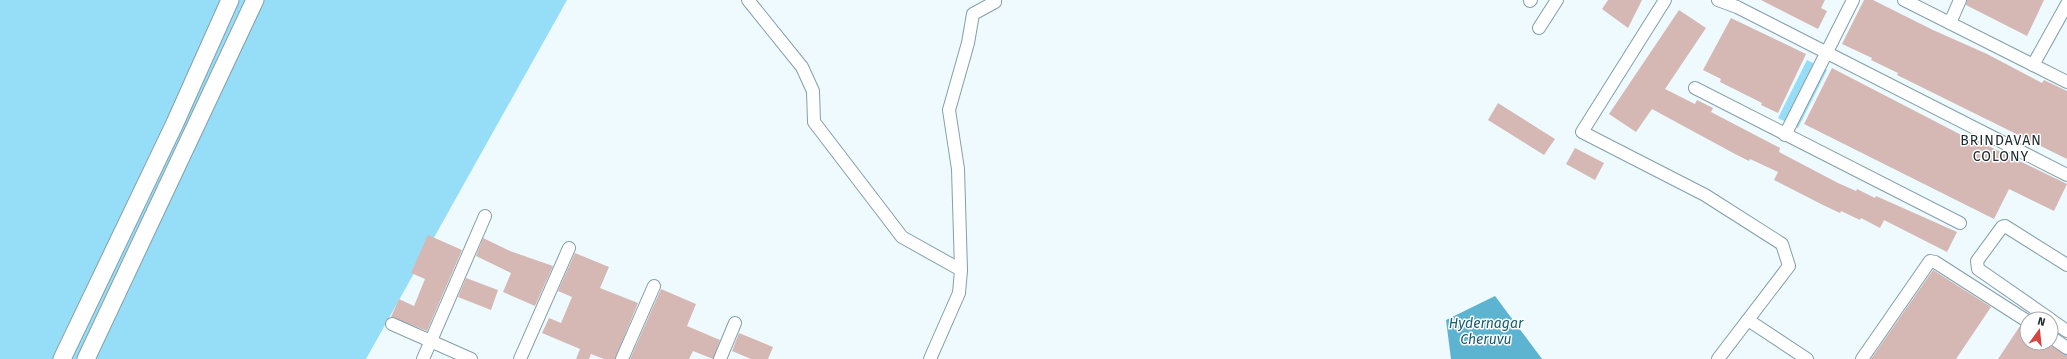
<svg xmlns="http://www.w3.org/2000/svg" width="2067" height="359" viewBox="0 0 2067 359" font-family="'Fira Sans',sans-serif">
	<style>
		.green { fill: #96def7 }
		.water { fill: #5db4d0 }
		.building { fill: #d5b8b4 }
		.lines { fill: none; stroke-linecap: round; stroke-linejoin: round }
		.street-casing { stroke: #839fa9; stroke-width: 14 }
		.secondary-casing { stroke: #839fa9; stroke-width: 19 }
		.street { stroke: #fff; stroke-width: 12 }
		.secondary { stroke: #fff; stroke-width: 17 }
		.labels { text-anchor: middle; stroke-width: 3; stroke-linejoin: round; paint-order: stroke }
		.neighbourhood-label { font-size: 14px; letter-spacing: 1px; fill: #202b2f; stroke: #fff }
		.water-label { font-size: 14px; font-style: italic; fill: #145b6f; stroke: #fff }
	</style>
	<rect width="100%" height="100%" fill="#eefafe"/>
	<g class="green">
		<path d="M0,0H567L366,359H0Z"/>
		<path d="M1807,60L1827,70L1798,128L1778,118Z"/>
	</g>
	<path class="water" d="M1495,296L1542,359H1451L1446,320Z"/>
	<g class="building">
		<path d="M1608,0H1642L1628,28L1602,9Z"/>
		<path d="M1761,0H1825L1821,8L1827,11L1818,29Z"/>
		<path d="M1864,0H1873L1933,30L1987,54L2042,83L2044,80L2067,91V159L1897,75L1898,73L1871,60L1872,58L1842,44Z"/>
		<path d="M1967,0H2044L2027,36L1966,5Z"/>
		<path d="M1679,10L1706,28L1665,89L1695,104L1697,100L1713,108L1711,112L1780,148L1779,152L1838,183L1856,191L1857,189L1875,198L1876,196L1957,232L1947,252L1884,220L1880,228L1861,218L1860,220L1841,211L1840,213L1823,205L1774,180L1778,172L1750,159L1749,161L1735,154L1652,109L1636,132L1609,114Z"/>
		<path d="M1731,18L1806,54L1778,113L1761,105L1762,103L1720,82L1721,79L1703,70Z"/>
		<path d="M1832,68L1971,140L1972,138L2067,184L2054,211L2009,189L1994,219L1804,124Z"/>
		<path d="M1498,103L1555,139L1544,155L1488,120Z"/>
		<path d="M1575,148L1604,163L1595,180L1566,164Z"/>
		<path d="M428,235L462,250L427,331L391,317L399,299L414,306L425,279L411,273Z"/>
		<path d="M483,238L510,251L553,266L535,306L503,292L511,273L476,256Z"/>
		<path d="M575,253L609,267L600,288L638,303L615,359H604L591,354L589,359H576L580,349L542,333L549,318L561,323L572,297L558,291Z"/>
		<path d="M1933,270L1991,307L1956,359H1871Z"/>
		<path d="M466,278L498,290L491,310L458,297Z"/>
		<path d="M661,289L696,304L687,326L720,340L713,359L693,351L689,359H630Z"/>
		<path d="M2020,326L2027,328V343H2047L2067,355V359H1998Z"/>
		<path d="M739,333L773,347L768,359H751L732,351Z"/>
	</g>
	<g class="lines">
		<defs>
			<g id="street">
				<path d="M748,0L802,67L813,91L814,122L902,237L961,270L959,293L930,359"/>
				<path d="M1665,0L1582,132L1705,195L1782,244L1789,266L1718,359"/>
				<path d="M1718,0L1737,7L2067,175"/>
				<path d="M1904,0L2067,82"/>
				<path d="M1530,1L1531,0"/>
				<path d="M1950,23L1960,0"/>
				<path d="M1539,28L1557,0"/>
				<path d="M2033,65L2067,4"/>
				<path d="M1695,88L1960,223"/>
				<path d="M1785,135L1853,0"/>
				<path d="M961,270L958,169L949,110L968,43L973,14L995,2V0"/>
				<path d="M2050,319L1978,269L1977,261L2002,227L2005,226L2067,265"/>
				<path d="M1748,320L1807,359"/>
				<path d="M2051,320L2067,331"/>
				<path d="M392,324L471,359"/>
				<path d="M2051,337L2067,348"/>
				<path d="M423,359L485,216"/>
				<path d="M520,359L569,248"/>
				<path d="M622,359L654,286"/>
				<path d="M720,359L735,323"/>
				<path d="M1862,359L1930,261L1935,262L2027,321"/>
			</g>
			<g id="secondary">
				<path d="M62,359L175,123L230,0"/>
				<path d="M86,359L255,0"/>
			</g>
		</defs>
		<use href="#street" class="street-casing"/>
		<use href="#secondary" class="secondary-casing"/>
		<use href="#street" class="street"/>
		<use href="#secondary" class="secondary"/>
	</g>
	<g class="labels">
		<g class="neighbourhood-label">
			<text x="2001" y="145">BRINDAVAN<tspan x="2001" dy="16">COLONY</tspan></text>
		</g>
		<g class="water-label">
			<text x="1486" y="328">Hydernagar<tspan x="1486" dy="16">Cheruvu</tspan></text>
		</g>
	</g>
	<g transform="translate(2039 331) rotate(15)"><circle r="19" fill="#ffffff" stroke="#a6aaac"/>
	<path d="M0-3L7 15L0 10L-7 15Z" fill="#d54642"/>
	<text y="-6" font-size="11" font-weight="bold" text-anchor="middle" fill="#202b2f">N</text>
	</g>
</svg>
